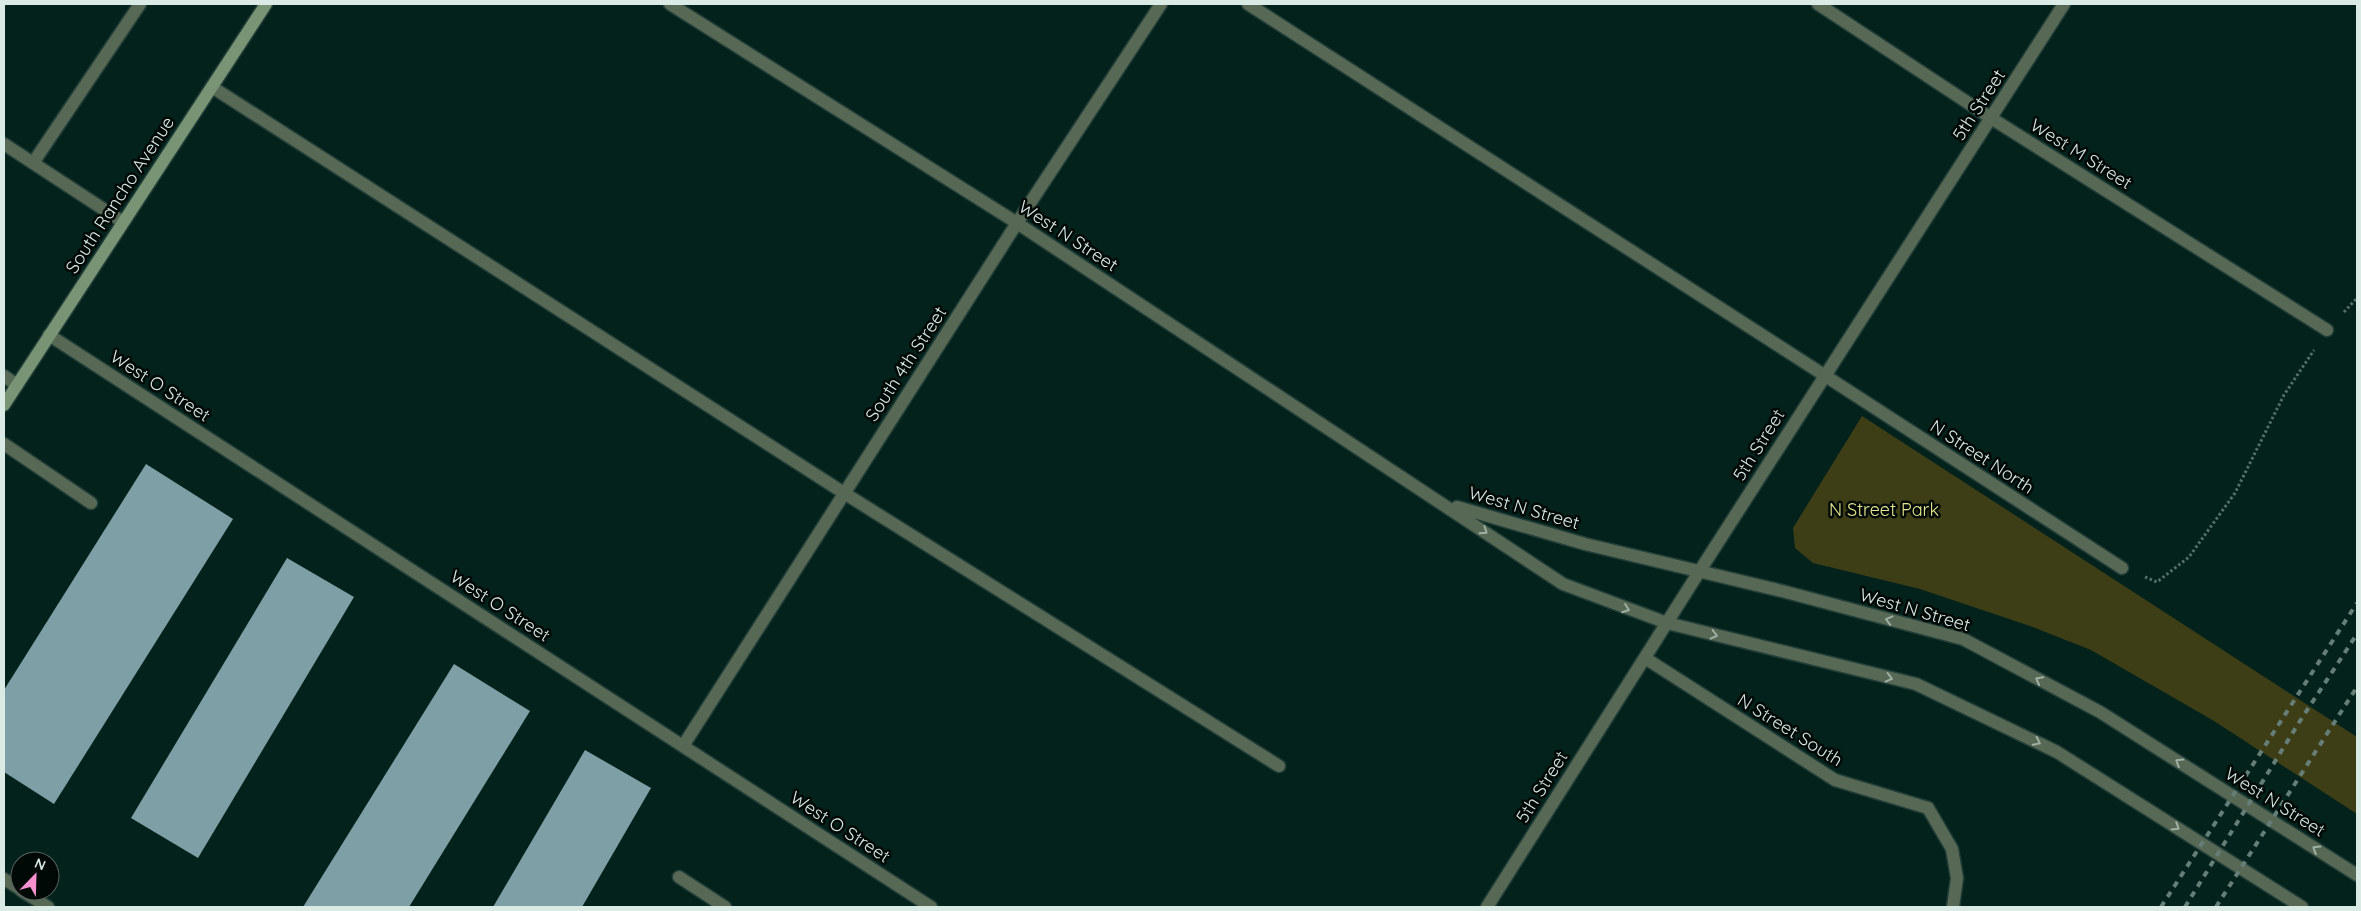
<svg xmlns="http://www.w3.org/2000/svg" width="2361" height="911" viewBox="0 0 2361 911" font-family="Quicksand,sans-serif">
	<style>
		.green { fill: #3e3e16 }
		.building { fill: #7e9fa5 }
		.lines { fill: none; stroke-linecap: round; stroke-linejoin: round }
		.service-casing { stroke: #223e38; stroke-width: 15 }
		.minor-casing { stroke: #223e38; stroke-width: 15 }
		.tertiary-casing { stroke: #223e38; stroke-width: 15 }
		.secondary-casing { stroke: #223e38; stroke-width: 15 }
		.path { stroke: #566f69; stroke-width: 3; stroke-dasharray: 2.5 2.5; stroke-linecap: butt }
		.service { stroke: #576855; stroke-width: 12 }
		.minor { stroke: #576855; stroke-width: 12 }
		.tertiary { stroke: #576855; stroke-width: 12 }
		.secondary { stroke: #789475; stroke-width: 12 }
		.rail { stroke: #667e78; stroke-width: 4; stroke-dasharray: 6 6; stroke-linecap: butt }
		.oneway { stroke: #9fb0a4 }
		.labels { text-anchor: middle; stroke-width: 5; stroke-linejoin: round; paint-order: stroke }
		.street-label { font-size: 18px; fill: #daeae5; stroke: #010907 }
		.park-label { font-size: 18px; fill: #e6e78e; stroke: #010907 }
	</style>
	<rect width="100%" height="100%" fill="#04221c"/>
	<path class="green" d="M1862,416L2357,737V814L2214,721L2091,650L2030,626L1920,589L1813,563L1795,548L1793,528Z"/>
	<g class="building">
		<path d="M146,464L233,519L54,804L4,772V690Z"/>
		<path d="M287,558L354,597L198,858L131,818Z"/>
		<path d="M454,664L530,711L409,907H303Z"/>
		<path d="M585,750L651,788L582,907H493Z"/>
	</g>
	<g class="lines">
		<defs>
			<g id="service">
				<path d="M1248,4L1824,375"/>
				<path d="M212,87L844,493L1279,766"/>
				<path d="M4,144L123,222"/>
				<path d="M33,163L140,4"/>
				<path d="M4,376L17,385"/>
				<path d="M4,444L91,503"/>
				<path d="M1928,808L1952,849L1957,878L1953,907"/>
				<path d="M679,877L725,907"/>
			</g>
			<g id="minor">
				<path d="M1818,4L1991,118L2327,330"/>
				<path d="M49,335L931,907"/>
				<path d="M1824,375L2122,568"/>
				<path d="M1699,572L2064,4"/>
				<path d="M1645,658L1835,780L1928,808"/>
				<path d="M683,746L1017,223L1161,4"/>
				<path d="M4,879L20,889"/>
				<path d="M22,891L48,907"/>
			</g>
			<g id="tertiary">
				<path d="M670,4L1017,223L1563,584L1667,623L1916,684L2057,752L2302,907"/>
				<path d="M1457,507L1585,544L1782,591L1963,639L2100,712L2357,875"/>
				<path d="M1487,907L1699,572"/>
			</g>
			<path id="secondary" d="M4,405L266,4"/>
		</defs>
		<use href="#service" class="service-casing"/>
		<use href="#minor" class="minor-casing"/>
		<use href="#tertiary" class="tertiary-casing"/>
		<use href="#secondary" class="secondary-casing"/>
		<g class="path">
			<path d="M2344,312L2357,298"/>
			<path d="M2145,577L2157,582L2189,557L2235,493L2284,395L2314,350"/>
		</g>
		<use href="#service" class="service"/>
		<use href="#minor" class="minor"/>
		<use href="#tertiary" class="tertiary"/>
		<use href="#secondary" class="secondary"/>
		<g class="rail">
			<path d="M2161,907L2357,603"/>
			<path d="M2185,907L2300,721L2357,634"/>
			<path d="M2216,907L2357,687"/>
		</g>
	</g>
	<defs><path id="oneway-chevron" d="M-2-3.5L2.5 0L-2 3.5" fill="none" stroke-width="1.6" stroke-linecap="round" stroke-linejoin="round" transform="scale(1.25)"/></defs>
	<g class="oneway">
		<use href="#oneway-chevron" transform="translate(1484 531) rotate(34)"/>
		<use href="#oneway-chevron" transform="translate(1626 609) rotate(20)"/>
		<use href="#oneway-chevron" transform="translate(1889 620) rotate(-165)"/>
		<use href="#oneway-chevron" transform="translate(1714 635) rotate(14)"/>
		<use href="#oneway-chevron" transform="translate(1889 678) rotate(14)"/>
		<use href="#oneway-chevron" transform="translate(2039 680) rotate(-152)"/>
		<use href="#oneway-chevron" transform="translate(2037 742) rotate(26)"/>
		<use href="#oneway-chevron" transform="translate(2179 762) rotate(-148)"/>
		<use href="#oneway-chevron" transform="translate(2176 827) rotate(32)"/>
		<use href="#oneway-chevron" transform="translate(2316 849) rotate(-148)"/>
	</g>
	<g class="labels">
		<g class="street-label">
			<text transform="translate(1979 105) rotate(-57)" y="6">5th Street</text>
			<text transform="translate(2081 154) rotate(32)" y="6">West M Street</text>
			<text transform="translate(120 195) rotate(-57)" y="6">South Rancho Avenue</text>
			<text transform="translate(1068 236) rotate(33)" y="6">West N Street</text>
			<text transform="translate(906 364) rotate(-57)" y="6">South 4th Street</text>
			<text transform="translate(160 386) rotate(33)" y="6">West O Street</text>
			<text transform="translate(1759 445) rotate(-58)" y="6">5th Street</text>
			<text transform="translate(1982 457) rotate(33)" y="6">N Street North</text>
			<text transform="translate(1524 508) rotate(16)" y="6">West N Street</text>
			<text transform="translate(500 606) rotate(33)" y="6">West O Street</text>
			<text transform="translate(1915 610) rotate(16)" y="6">West N Street</text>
			<text transform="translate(1790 730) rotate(32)" y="6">N Street South</text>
			<text transform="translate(1542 787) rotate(-58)" y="6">5th Street</text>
			<text transform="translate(2275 802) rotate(32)" y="6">West N Street</text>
			<text transform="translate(840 827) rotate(33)" y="6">West O Street</text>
		</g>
		<g class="park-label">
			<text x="1884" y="516">N Street Park</text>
		</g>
	</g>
	<rect width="2361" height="911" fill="none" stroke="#daeae5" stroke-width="10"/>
	<g transform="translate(35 876) rotate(23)"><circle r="24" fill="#010907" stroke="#586360"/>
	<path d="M0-4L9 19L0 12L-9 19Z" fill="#f690cf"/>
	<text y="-8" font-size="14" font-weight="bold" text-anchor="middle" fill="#daeae5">N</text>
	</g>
</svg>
